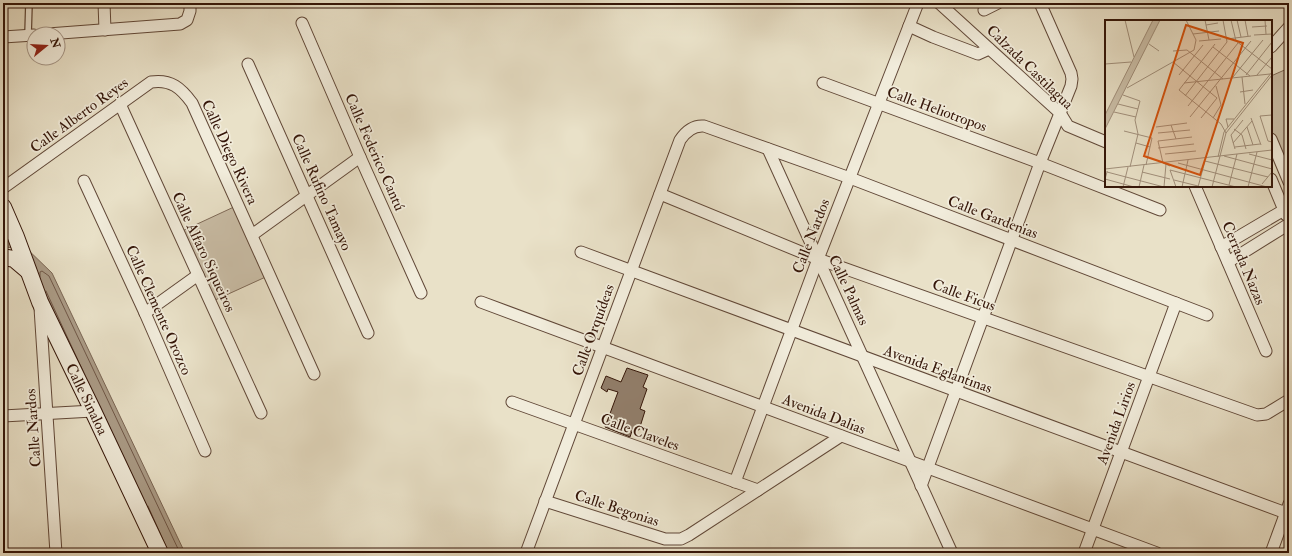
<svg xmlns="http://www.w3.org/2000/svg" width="1292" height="556" viewBox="0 0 1292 556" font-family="'IM FELL Double Pica',serif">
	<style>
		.green { fill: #cabea7; stroke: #7f6a58 }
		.water { fill: #ab9c87; stroke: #7b6654 }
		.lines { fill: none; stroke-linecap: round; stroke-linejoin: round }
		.shore { stroke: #705848; stroke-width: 1 }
		.building { fill: #927f6c; stroke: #341508 }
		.lane-casing { stroke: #614838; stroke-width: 8 }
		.street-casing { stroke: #614838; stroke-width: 13 }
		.secondary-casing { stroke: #341508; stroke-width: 18 }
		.lane { stroke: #f1ecdb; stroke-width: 5.5 }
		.street { stroke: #f1ecdb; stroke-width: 11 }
		.secondary { stroke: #f1ecdb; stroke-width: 16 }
		.labels { text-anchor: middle; stroke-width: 3.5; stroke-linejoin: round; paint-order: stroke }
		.street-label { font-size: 15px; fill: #341508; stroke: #f1ecdb }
		.inset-road { fill: none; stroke: #a18f7b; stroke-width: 1 }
		.view { fill: #d6520c; fill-opacity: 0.15; stroke: #d6520c; stroke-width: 2 }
		.inset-edge { fill: none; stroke: #341508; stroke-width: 2 }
	</style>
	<rect width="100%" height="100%" fill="#e9e1c8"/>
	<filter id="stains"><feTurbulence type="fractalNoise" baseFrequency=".005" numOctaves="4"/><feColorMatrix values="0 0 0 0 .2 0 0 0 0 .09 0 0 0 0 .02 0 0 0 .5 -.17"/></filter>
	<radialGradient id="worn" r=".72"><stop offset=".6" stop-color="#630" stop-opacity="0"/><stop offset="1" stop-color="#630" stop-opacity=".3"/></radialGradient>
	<g class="green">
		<path d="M1289,68V168L1287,169L1271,132V76Z"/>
		<path d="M236,206L270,275L213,301L180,232Z"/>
	</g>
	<path class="water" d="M3,240L21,243L52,273L185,553H166L36,281V267L29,258L18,248L3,247Z"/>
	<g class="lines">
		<g class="shore">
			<path d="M40,277V272L42,271L49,276L180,553"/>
			<path d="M46,291L83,371"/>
			<path d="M148,506L169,553"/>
		</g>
	</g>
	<path class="building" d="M627,368L648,375L643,387L647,389L640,409L645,411L639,430L633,428L630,437L605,427L618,392L608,389L607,392L601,388L606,376L621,382Z"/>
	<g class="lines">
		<defs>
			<path id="lane" d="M28,35L29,3"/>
			<g id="street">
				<path d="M104,3L105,30"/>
				<path d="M939,3L1060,113L1068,126L1106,142"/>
				<path d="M984,10L998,3"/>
				<path d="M302,23L360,157L421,293"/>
				<path d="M909,26L933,37L978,54L989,49"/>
				<path d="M48,34L180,24L187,20L190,11V3"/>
				<path d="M3,37L34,35"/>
				<path d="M1271,47L1289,27"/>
				<path d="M248,64L368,333"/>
				<path d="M823,83L1040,163L1160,210"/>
				<path d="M120,104L261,413"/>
				<path d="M1271,139L1289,182"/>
				<path d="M768,149L952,553"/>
				<path d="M1271,179L1286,215"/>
				<path d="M84,181L145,313L205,451"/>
				<path d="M1195,186L1266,351"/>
				<path d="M3,188L151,82C171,79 181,88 192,103L314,374"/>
				<path d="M660,194L818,259L1257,415L1266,414L1289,400"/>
				<path d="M252,235L360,157"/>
				<path d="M1221,247L1289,207"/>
				<path d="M581,252L1286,513"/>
				<path d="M1228,262L1289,224"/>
				<path d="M481,302L1157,553"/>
				<path d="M40,308L56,553"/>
				<path d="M145,313L198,275"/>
				<path d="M512,402L758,490"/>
				<path d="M3,416L93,411"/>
				<path d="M735,482L818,259L918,3"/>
				<path d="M921,486L1040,163L1071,86L1072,79L1071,73L1040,3"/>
				<path d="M545,501L665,539H681L689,535L841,436"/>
				<path d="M526,553L680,140C686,131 693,125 704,126L850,178L1207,315"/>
				<path d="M1084,553L1176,303"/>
				<path d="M1271,553L1289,504"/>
			</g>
			<g id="secondary">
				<path d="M3,207L16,237L40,302L93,411L160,553"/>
				<path d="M3,257L14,259L27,270"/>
			</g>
		</defs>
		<use href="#lane" class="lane-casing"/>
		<use href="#street" class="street-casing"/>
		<use href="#secondary" class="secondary-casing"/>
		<use href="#lane" class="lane"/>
		<use href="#street" class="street"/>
		<use href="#secondary" class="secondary"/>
	</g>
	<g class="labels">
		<g class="street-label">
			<text transform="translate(1030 67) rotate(44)" y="5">Calzada Castilagua</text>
			<text transform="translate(937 109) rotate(20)" y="5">Calle Heliotropos</text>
			<text transform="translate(79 115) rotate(-36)" y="5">Calle Alberto Reyes</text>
			<text transform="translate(230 152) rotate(65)" y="5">Calle Diego Rivera</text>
			<text transform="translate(375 152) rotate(66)" y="5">Calle Federico Cantú</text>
			<text transform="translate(322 192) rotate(66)" y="5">Calle Rufino Tamayo</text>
			<text transform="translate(993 217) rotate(21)" y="5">Calle Gardenias</text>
			<text transform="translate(811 236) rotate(-69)" y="5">Calle Nardos</text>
			<text transform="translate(204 252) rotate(65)" y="5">Calle Alfaro Siqueiros</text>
			<text transform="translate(1244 263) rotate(67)" y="5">Cerrada Nazas</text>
			<text transform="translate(849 290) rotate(65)" y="5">Calle Palmas</text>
			<text transform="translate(964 295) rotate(20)" y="5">Calle Ficus</text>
			<text transform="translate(159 310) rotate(66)" y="5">Calle Clemente Orozco</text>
			<text transform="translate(593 330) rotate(-70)" y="5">Calle Orquídeas</text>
			<text transform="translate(938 369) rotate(20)" y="5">Avenida Eglantinas</text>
			<text transform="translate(87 399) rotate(64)" y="5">Calle Sinaloa</text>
			<text transform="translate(824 414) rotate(21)" y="5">Avenida Dalias</text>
			<text transform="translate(1116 423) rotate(-70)" y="5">Avenida Lirios</text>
			<text transform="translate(33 428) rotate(-94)" y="5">Calle Nardos</text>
			<text transform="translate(640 432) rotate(20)" y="5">Calle Claveles</text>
			<text transform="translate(617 508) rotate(18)" y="5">Calle Begonias</text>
		</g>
	</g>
	<g transform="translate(1105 20)">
		<rect width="167" height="167" fill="#e9e1c8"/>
		<path d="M48,0H55L0,109V95Z" fill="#cabea7"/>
		<path class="inset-road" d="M20,0L29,37M100,0L104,20M126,0L131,21L167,49M132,0L136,17M140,0L143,16M160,0L161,14M101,5L113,3M147,7L162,6M88,14L114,11M149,15L167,14M122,19L146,16M94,21L116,19M44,24L54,31M110,24L74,70L116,104L121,113M108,27L145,56M68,31L82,30L118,59M68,42L112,78M0,44L26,42M74,55L98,25M141,55L167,22M152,55L167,37M128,57L158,20M137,57L140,84M79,63L165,54M22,68L89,30L91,20L81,0M135,72L148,70M18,75L35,81L30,100L33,114L25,147M80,76L122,22L118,0M13,84L33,89M83,86L133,23M9,92L31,97M0,95L48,0M167,95L155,96L163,121L167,122M85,97L146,21M96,98L112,78M108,98L116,85L111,66M146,98L156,125M66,105L71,119M51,107L82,103M123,107L121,99H129M142,107L148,125M0,109L55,0M129,109L137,115L141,129M19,111L47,118L41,145M53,113L85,110M31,123L45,127M128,123L147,101M130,127L155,124M53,128L89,124M130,129L126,115L138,100M60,134L91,131M144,134L167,140M119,136L167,149M113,137L119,112L167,52M100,141L163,157M73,143L162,167M65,146L58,143L53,121L87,117M0,149L167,130M65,150L131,167M65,150L71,167M2,151V152L0,159L29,167M2,152L59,167M37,152L65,159M69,160L93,166M157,164L167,152M124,165L132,134M18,167L23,147M34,167L39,145M59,167L61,144M77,167L83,140M93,167L100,141M107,167L121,113L167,55M143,167L152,132"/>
		<path class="view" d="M81,5L138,23L95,155L39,136Z"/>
		<rect width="167" height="167" class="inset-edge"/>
	</g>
	<rect width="1292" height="556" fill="none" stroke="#e9e1c8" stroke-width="16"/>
	<rect x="4" y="4" width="1284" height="548" fill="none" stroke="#341508" stroke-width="2"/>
	<rect x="8" y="8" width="1276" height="540" fill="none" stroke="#341508"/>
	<g transform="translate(46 46) rotate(72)"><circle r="19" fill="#f1ecdb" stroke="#a59687"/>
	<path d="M0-3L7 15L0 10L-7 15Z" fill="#8f2418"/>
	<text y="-6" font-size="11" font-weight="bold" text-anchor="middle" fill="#341508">N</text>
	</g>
	<rect width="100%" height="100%" filter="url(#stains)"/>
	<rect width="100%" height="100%" fill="url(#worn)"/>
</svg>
